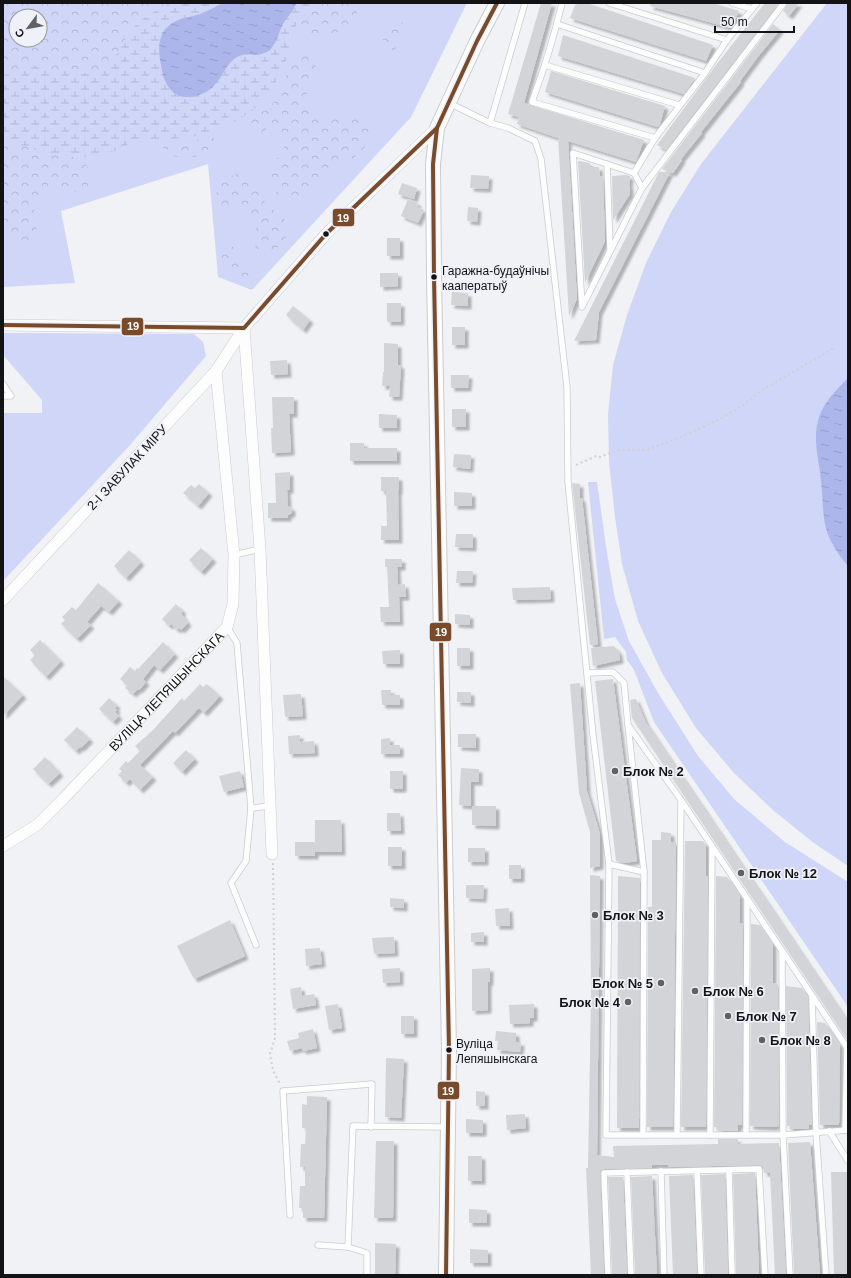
<svg xmlns="http://www.w3.org/2000/svg" width="851" height="1278" viewBox="0 0 851 1278" font-family="Helvetica,sans-serif">
	<style>
		.green { fill: #cfd6f7; fill-rule: evenodd }
		.forest { fill: url(#forest-crowns); fill-rule: evenodd }
		.wetland { fill: url(#wetland-marsh) }
		.water { fill: url(#water-ripples) }
		.building { fill: #d3d4d7; filter: url(#shadow) }
		.lines { fill: none; stroke-linecap: round; stroke-linejoin: round }
		.service-casing { stroke: #cccccf; stroke-width: 7 }
		.minor-casing { stroke: #cccccf; stroke-width: 12 }
		.tertiary-casing { stroke: #cccccf; stroke-width: 16 }
		.path { stroke: #d0d0d1; stroke-width: 2; stroke-dasharray: 2 3; stroke-linecap: butt }
		.service { stroke: #fdfdfe; stroke-width: 5.5 }
		.minor { stroke: #fdfdfe; stroke-width: 11 }
		.tertiary { stroke: #fdfdfe; stroke-width: 14 }
		.bus-1-casing { stroke: #eff1f8; stroke-width: 7 }
		.bus-1 { stroke: #7a4b2a; stroke-width: 4 }
		.bus-dot { fill: #131316; stroke: #eff1f8; stroke-width: 1.5 }
		.poi-dot { fill: #616164; stroke: #eff1f8; stroke-width: 1.5 }
		.labels { text-anchor: middle; stroke-width: 3.5; stroke-linejoin: round; paint-order: stroke }
		.bus-label { font-size: 12px; fill: #131316; stroke: #eff1f8; text-anchor: start }
		.street-label { font-size: 13px; fill: #131316; stroke: #eff1f8 }
		.poi-label { font-size: 13px; font-weight: bold; fill: #131316; stroke: #eff1f8; text-anchor: start }
		.line-badge { stroke: #eff1f8; stroke-width: 1.5 }
		.badge-label { font-size: 11px; text-anchor: middle; font-weight: bold; fill: #fff }
	</style>
	<defs>
		<pattern id="forest-crowns" width="20" height="18" patternUnits="userSpaceOnUse"><rect width="20" height="18" fill="#cfd6f7"/><path d="M2 6a3 3 0 1 1 6 0M12 15a3 3 0 1 1 6 0" fill="none" stroke="#b1b7d3"/></pattern>
		<pattern id="wetland-marsh" width="20" height="14" patternUnits="userSpaceOnUse"><rect width="20" height="14" fill="#cfd6f7"/><path d="M1 5h8M5 5V1M11 12h8M15 12V8" fill="none" stroke="#b1b7d3"/></pattern>
		<pattern id="water-ripples" width="26" height="14" patternUnits="userSpaceOnUse"><rect width="26" height="14" fill="#adb6eb"/><path d="M2 4q2-2 4 0t4 0M15 11q2-2 4 0t4 0" fill="none" stroke="#949cc9"/></pattern>
		<filter id="shadow"><feDropShadow dx="3.5" dy="3.5" stdDeviation="1" flood-color="#0004"/></filter>
	</defs>
	<rect width="100%" height="100%" fill="#f1f2f6"/>
	<g class="green">
		<path d="M3,3H467L411,117L252,290L218,277L208,164L61,211L75,283L3,287ZM16,16H40V40H16Z"/>
		<path d="M827,3H848V866L814,843L774,811L734,773L696,728L662,673L638,621L622,564L615,517L609,462L608,414L613,365L627,315L646,263L671,212L701,164Z"/>
		<path d="M3,333L194,334L203,342L206,356L130,445L3,581V413H42V400L3,355Z"/>
		<path d="M588,482H597L607,553L615,599L629,641L658,693L698,756L735,800L785,842L848,882V1007L654,722L634,670L627,660L626,652L615,637L604,639Z"/>
	</g>
	<g class="forest">
		<path d="M3,3H169C156,12 138,26 127,38C124,40 123,45 121,48C117,56 108,66 100,70C69,84 31,50 3,77ZM16,16H40V40H16Z"/>
		<path d="M315,3H361C356,22 326,49 306,36C301,33 299,28 300,23C302,14 311,10 315,3Z"/>
		<path d="M396,18L402,20L403,26L398,47L395,49L390,51C376,44 386,24 396,18Z"/>
		<path d="M306,51C334,60 291,94 313,114C316,117 322,119 327,119C333,120 341,116 347,117C360,118 373,125 369,139C363,158 335,168 320,178C315,181 310,185 306,190C300,195 294,202 285,199C272,195 269,177 273,165C276,159 281,154 284,147C287,139 281,123 270,127C265,129 262,134 258,136H254L249,129C252,114 266,113 274,102C287,87 285,57 306,51Z"/>
		<path d="M3,136L5,138L77,158C84,162 91,168 91,177C94,200 61,190 48,190C42,195 36,200 35,208C31,224 47,243 25,250L14,244L3,231Z"/>
		<path d="M208,137C214,137 217,140 217,146C207,158 170,164 163,147L165,143L190,141Z"/>
		<path d="M237,174C256,176 255,190 266,203C271,210 279,213 285,220C296,232 279,248 268,254C248,256 258,237 256,225C255,218 251,211 244,207C236,202 228,211 220,208C210,192 221,179 237,174Z"/>
		<path d="M227,246L234,247C238,253 238,260 244,264C249,268 255,267 260,270V275C242,297 207,258 227,246Z"/>
	</g>
	<path class="wetland" d="M169,3H315C310,13 299,18 294,29C291,36 291,45 289,52C283,72 270,95 254,109C232,127 200,138 171,139C161,140 150,138 141,140C126,144 113,153 98,157C82,160 14,149 3,136V77C21,59 48,68 70,72C77,73 85,74 91,72C117,65 119,45 134,27C143,16 158,11 169,3Z"/>
	<g class="water">
		<path d="M222,3L296,4C293,12 287,17 283,24C279,31 278,40 273,46C271,50 268,52 264,53C255,57 246,52 237,57C221,67 222,88 199,95C175,103 164,87 161,65C158,50 157,34 171,24C179,18 191,17 200,14C208,11 215,7 222,3Z"/>
		<path d="M848,378V566C839,556 832,545 827,532C822,516 823,498 821,481C819,459 812,439 819,417C825,401 836,390 848,378Z"/>
	</g>
	<g class="building">
		<path d="M541,3H552L524,103L644,140L636,162L568,141L577,299L569,316L558,138L517,124L519,117L508,114Z"/>
		<path d="M580,3H587L713,45L706,61L570,18L575,5Z"/>
		<path d="M651,3H713L739,11L731,28L650,6Z"/>
		<path d="M765,3H779L666,150L657,145L716,65Z"/>
		<path d="M788,3H799L789,16L783,11Z"/>
		<path d="M773,24L780,30L760,54L740,81L741,82L701,132L702,133L681,159L682,160L673,173L670,172L599,312L596,340L574,341L657,176L659,172H670L662,169Z"/>
		<path d="M563,35L695,78L684,94L558,56Z"/>
		<path d="M551,71L665,106L660,124L658,127L545,92Z"/>
		<path d="M578,161L590,163V167H599L600,177L603,176L605,241L585,283Z"/>
		<path d="M471,175L489,176L488,189L470,188Z"/>
		<path d="M626,175L630,176L629,186H630V194L613,220L612,176Z"/>
		<path d="M402,183L417,188L414,199L398,194Z"/>
		<path d="M408,199L418,203L417,207L424,210L418,223L401,216Z"/>
		<path d="M468,207L478,208L477,222L467,221Z"/>
		<rect x="387" y="238" width="13" height="18"/>
		<path d="M380,273H398V286L380,287Z"/>
		<path d="M452,292L468,293V306L451,305Z"/>
		<rect x="387" y="303" width="14" height="19"/>
		<path d="M293,306L310,320L303,330L286,315Z"/>
		<rect x="452" y="327" width="13" height="18"/>
		<path d="M384,343L398,344V365H401L399,397H389L390,386H382L383,372H384Z"/>
		<path d="M287,360L288,374L271,375L270,361Z"/>
		<path d="M451,375H469L468,388H451Z"/>
		<path d="M272,397H294V414H289L291,452L272,453L271,428H273Z"/>
		<rect x="452" y="409" width="14" height="18"/>
		<path d="M379,414L397,415V428H379Z"/>
		<path d="M350,443H364V448H397V461H350Z"/>
		<path d="M454,454L471,455L470,469L453,467Z"/>
		<path d="M290,472V490H287L288,506L292,508V513L288,515V518H268V503H276L275,473Z"/>
		<path d="M381,477H399V491H398L399,540H381V526H387L386,491H381Z"/>
		<path d="M572,483L580,484V498H582L598,644L590,645Z"/>
		<path d="M199,484L209,493L198,506L183,493L191,485L195,488Z"/>
		<path d="M454,492L472,493V506H454Z"/>
		<path d="M456,534H473V548L455,547Z"/>
		<path d="M201,548L213,559L201,572L189,560Z"/>
		<path d="M129,550L141,562L126,578L114,566Z"/>
		<path d="M385,559H402V567H397L398,585L405,584L406,597H399L400,622H381L380,607H389L387,567H385Z"/>
		<path d="M457,571H473L472,583H456Z"/>
		<path d="M98,583L119,601L109,612L101,606L87,622L91,625L77,639L61,624L65,620L62,617L72,607L76,610Z"/>
		<path d="M550,587L551,599L513,600L512,588Z"/>
		<path d="M176,604L183,611L181,613L188,623L181,630L179,628L177,630L171,624L169,626L162,619Z"/>
		<path d="M455,614L470,615V625L455,624Z"/>
		<path d="M40,640L61,661L46,677L30,660L35,655L30,650Z"/>
		<path d="M163,642L175,654L160,670L154,665L143,679L146,682L139,690L138,689L133,694L125,688L127,685L120,679L130,667L135,671L137,668L138,669Z"/>
		<path d="M614,646L619,652L620,660L593,666L591,648Z"/>
		<rect x="457" y="648" width="13" height="18"/>
		<path d="M400,650V664H383L382,651Z"/>
		<path d="M3,676L23,695L3,716Z"/>
		<path d="M613,679L637,861L624,863L616,861L595,681Z"/>
		<path d="M580,683L587,791L600,834V866L590,868V832L579,793L570,684Z"/>
		<path d="M200,684L203,687L207,684L220,696L204,713L199,708L175,733L173,731L140,765L153,777L140,790L130,779L126,783L118,775L122,771L119,769L126,761L128,763L140,751L135,746L152,731L182,698L184,701Z"/>
		<path d="M381,690H391V695H400V705H382Z"/>
		<path d="M457,692H471V703L457,702Z"/>
		<path d="M301,694L303,716L285,717L283,695Z"/>
		<path d="M109,698L117,705L115,708L117,710L115,712L119,716L113,722L99,709Z"/>
		<path d="M636,699L646,723L848,1022V1041L632,718L630,700Z"/>
		<path d="M77,727L90,739L81,748L80,747L76,751L64,740Z"/>
		<path d="M458,734H476V748L458,747Z"/>
		<path d="M300,735V742L314,741L315,753L289,754L288,736Z"/>
		<path d="M390,738V745H400V754H381V739Z"/>
		<path d="M186,750L195,759L182,772L173,763Z"/>
		<path d="M45,757L60,773L48,784L33,769Z"/>
		<path d="M461,768L479,769V782H471V806L459,805Z"/>
		<path d="M240,771L244,787L224,792L219,776Z"/>
		<rect x="390" y="771" width="13" height="18"/>
		<path d="M472,806H496V826L472,825Z"/>
		<path d="M387,813H400L401,831H387Z"/>
		<path d="M315,820H341L342,852H315V856H295V842H315Z"/>
		<path d="M661,832L671,833V842H676L673,1127H647L648,907H652V840H661Z"/>
		<path d="M685,841H703L706,845V876H708L706,1127H681Z"/>
		<rect x="388" y="847" width="14" height="19"/>
		<rect x="468" y="848" width="17" height="14"/>
		<rect x="509" y="865" width="12" height="14"/>
		<path d="M590,875L600,876L597,1155L614,1157L613,1146L718,1144V1139H738V1144L779,1143L786,1275H775L770,1173H764L763,1167L759,1165L668,1167V1165H652V1168L604,1169L600,1171L604,1275H591L586,1168H588L591,996Z"/>
		<path d="M618,876L640,878L639,1128H617Z"/>
		<path d="M716,876L727,877L740,896V923H743L742,1125H738V1131H718V1127H714Z"/>
		<path d="M466,885H484L483,899L466,898Z"/>
		<path d="M390,898L404,899V908L390,907Z"/>
		<path d="M509,908L510,926H496L495,909Z"/>
		<path d="M230,920L245,956L194,979L177,946Z"/>
		<path d="M751,924L760,925L773,944V983L778,984L779,1126L772,1127L750,1126Z"/>
		<path d="M484,932V942H471V933Z"/>
		<path d="M394,937L395,953L374,954L372,938Z"/>
		<path d="M320,948L322,964L306,966L305,949Z"/>
		<path d="M400,968V982L383,983L382,969Z"/>
		<path d="M490,968V982H488V1010L472,1011V969Z"/>
		<path d="M786,986L802,988L808,997L812,1125H809V1129H790V1126H787Z"/>
		<path d="M301,987L302,996L314,994L316,1005L293,1009L290,989Z"/>
		<path d="M338,1004L342,1028L329,1030L325,1006Z"/>
		<path d="M534,1004V1018H530V1023L510,1024L509,1005Z"/>
		<rect x="401" y="1016" width="13" height="18"/>
		<path d="M817,1022L825,1023L840,1045L839,1125H820Z"/>
		<path d="M313,1029L317,1048L303,1051L302,1048L290,1051L287,1041L299,1038L298,1033Z"/>
		<path d="M496,1031L516,1033V1042H521L520,1052L497,1050L498,1041H495Z"/>
		<path d="M386,1058L404,1059L401,1118L385,1117Z"/>
		<path d="M476,1091L485,1092V1106H476Z"/>
		<path d="M307,1096L327,1097L324,1218H303V1208H299L300,1186H305V1167H300L301,1144H305L306,1128H302V1104L307,1105Z"/>
		<path d="M525,1114L526,1128L507,1130L506,1115Z"/>
		<path d="M466,1119L483,1120V1133H466Z"/>
		<path d="M376,1141H394L393,1218H374Z"/>
		<path d="M810,1142L820,1275H794L788,1143Z"/>
		<rect x="468" y="1156" width="14" height="25"/>
		<path d="M831,1172H848V1275H834Z"/>
		<path d="M725,1174L728,1275H705L701,1175Z"/>
		<path d="M733,1174L755,1173L759,1275H736Z"/>
		<path d="M693,1175L697,1275H673L669,1176Z"/>
		<path d="M652,1176L657,1275H635L631,1177Z"/>
		<path d="M608,1177H623L627,1275H612Z"/>
		<path d="M469,1209L487,1210V1223H469Z"/>
		<path d="M375,1243L396,1244L395,1275H375Z"/>
		<path d="M470,1249L488,1250V1263H470Z"/>
	</g>
	<g class="lines">
		<defs>
			<g id="service">
				<path d="M562,3C554,37 544,69 532,102L655,138L705,73L727,40L757,3"/>
				<path d="M609,3L727,40"/>
				<path d="M732,3L752,9"/>
				<path d="M557,24L705,73"/>
				<path d="M545,65L679,105"/>
				<path d="M449,103L490,123L508,128L535,141L541,159L567,387L568,482L593,735L609,864L606,1135H783L790,1275"/>
				<path d="M490,123L525,3"/>
				<path d="M655,138L634,173L573,153L582,307L642,188L784,3"/>
				<path d="M607,164L610,250"/>
				<path d="M634,173L642,188"/>
				<path d="M3,384L11,396H3"/>
				<path d="M234,555L260,549"/>
				<path d="M227,627L237,643L251,808L246,861L231,883L256,945"/>
				<path d="M587,673L613,672L624,683L628,725L681,800L848,1049"/>
				<path d="M251,808L270,806"/>
				<path d="M609,864L644,872L628,725"/>
				<path d="M782,951L783,1135L848,1130"/>
				<path d="M812,997L816,1132L826,1275"/>
				<path d="M845,1130L847,1048"/>
				<path d="M829,1131L848,1161"/>
				<path d="M643,1135L644,872"/>
				<path d="M677,1135L681,800"/>
				<path d="M710,1135L712,848"/>
				<path d="M746,1135L747,899"/>
				<path d="M729,1170L732,1275"/>
				<path d="M661,1171L664,1275"/>
				<path d="M697,1171L701,1275"/>
				<path d="M627,1172L631,1275"/>
				<path d="M290,1215L283,1091L372,1084L371,1127"/>
				<path d="M318,1245L348,1247"/>
				<path d="M367,1275V1253L348,1247L353,1126L447,1127"/>
				<path d="M608,1275L604,1173L759,1169L765,1275"/>
			</g>
			<g id="minor">
				<path d="M3,325L244,328"/>
				<path d="M244,328L260,549L272,854"/>
				<path d="M3,600L216,371L244,328L326,234L437,128"/>
				<path id="s1" d="M3,846L37,825L64,798L227,627L233,604L234,555L216,371"/>
			</g>
			<path id="tertiary" d="M446,1275L449,1050L434,277L433,164L437,128L477,41L497,3"/>
		</defs>
		<use href="#service" class="service-casing"/>
		<use href="#minor" class="minor-casing"/>
		<use href="#tertiary" class="tertiary-casing"/>
		<g class="path">
			<path d="M576,465L596,456L600,457L617,450H647L683,436L722,418L743,405L761,391L834,348"/>
			<path d="M273,863L275,1038L270,1054L273,1070L280,1084"/>
		</g>
		<use href="#service" class="service"/>
		<use href="#minor" class="minor"/>
		<use href="#tertiary" class="tertiary"/>
		<defs>
			<g id="bus-1">
				<path d="M3,325L244,328L326,234L437,128"/>
				<path d="M446,1275L449,1050L434,277L433,164L437,128L477,41L497,3"/>
			</g>
		</defs>
		<use href="#bus-1" class="bus-1-casing"/>
		<use href="#bus-1" class="bus-1"/>
	</g>
	<g class="bus-dot">
		<circle cx="326" cy="234" r="3.5"/>
		<circle cx="434" cy="277" r="3.5"/>
		<circle cx="449" cy="1050" r="3.5"/>
	</g>
	<g class="poi-dot">
		<circle cx="615" cy="771" r="4"/>
		<circle cx="741" cy="873" r="4"/>
		<circle cx="595" cy="915" r="4"/>
		<circle cx="661" cy="983" r="4"/>
		<circle cx="695" cy="991" r="4"/>
		<circle cx="628" cy="1002" r="4"/>
		<circle cx="728" cy="1016" r="4"/>
		<circle cx="762" cy="1040" r="4"/>
	</g>
	<g class="labels">
		<g class="bus-label">
			<text x="442" y="275">Гаражна-будаўнічы<tspan x="442" dy="15">кааператыў</tspan></text>
			<text x="456" y="1048">Вуліца<tspan x="456" dy="15">Лепяшынскага</tspan></text>
		</g>
		<g class="street-label">
			<text transform="translate(127 467) rotate(-47)" y="5">2-І ЗАВУЛАК МІРУ</text>
			<text dy="5" stroke="none"><textPath href="#s1" startOffset="226">ВУЛІЦА ЛЕПЯШЫНСКАГА</textPath></text>
		</g>
		<g class="poi-label">
			<text x="623" y="776">Блок № 2</text>
			<text x="749" y="878">Блок № 12</text>
			<text x="603" y="920">Блок № 3</text>
			<text x="653" y="988" text-anchor="end">Блок № 5</text>
			<text x="703" y="996">Блок № 6</text>
			<text x="620" y="1007" text-anchor="end">Блок № 4</text>
			<text x="736" y="1021">Блок № 7</text>
			<text x="770" y="1045">Блок № 8</text>
		</g>
	</g>
	<g class="line-badge">
		<rect x="332" y="208" width="23" height="19" rx="4" fill="#7a4b2a"/>
		<rect x="121" y="317" width="23" height="19" rx="4" fill="#7a4b2a"/>
		<rect x="429" y="622" width="23" height="20" rx="4" fill="#7a4b2a"/>
		<rect x="437" y="1081" width="23" height="19" rx="4" fill="#7a4b2a"/>
	</g>
	<g class="badge-label">
		<text x="343" y="222">19</text>
		<text x="133" y="330">19</text>
		<text x="441" y="636">19</text>
		<text x="448" y="1095">19</text>
	</g>
	<rect width="851" height="1278" fill="none" stroke="#131316" stroke-width="8"/>
	<g transform="translate(28 28) rotate(238)"><circle r="19" fill="#eff1f8" stroke="#97989e"/>
	<path d="M0-3L7 15L0 10L-7 15Z" fill="#616164"/>
	<text y="-6" font-size="11" font-weight="bold" text-anchor="middle" fill="#131316">С</text>
	</g>
	<path d="M715 26v6h79v-6" fill="none" stroke="#131316" stroke-width="2"/>
	<text x="721" y="26" font-size="12" fill="#131316" stroke="#eff1f8" stroke-width="3" paint-order="stroke">50 m</text>
</svg>
